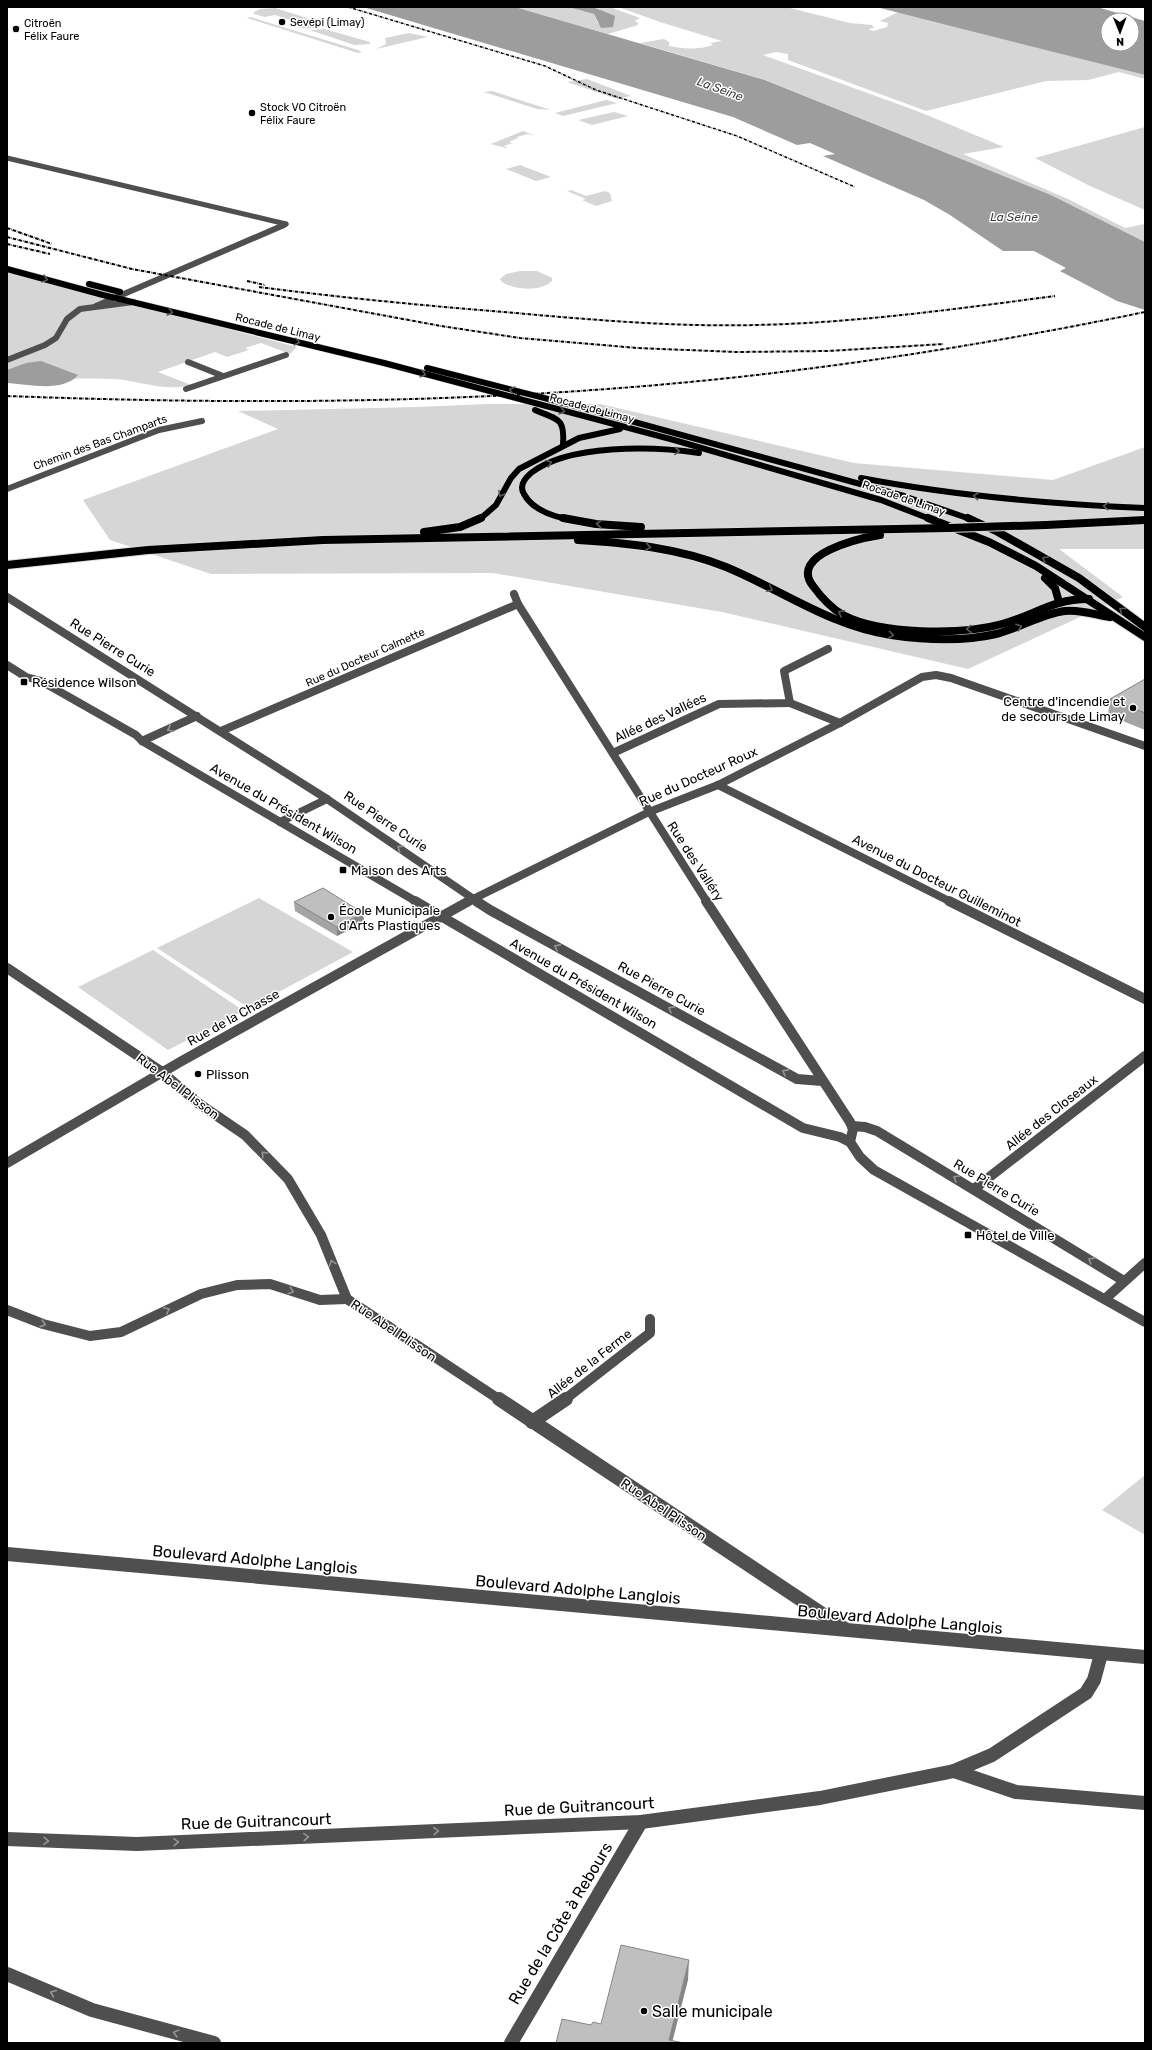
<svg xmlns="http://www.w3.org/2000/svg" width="1152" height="2050" viewBox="0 0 1152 2050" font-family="Rubik,sans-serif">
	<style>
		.green { fill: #d6d6d6 }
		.water { fill: #9d9d9d; fill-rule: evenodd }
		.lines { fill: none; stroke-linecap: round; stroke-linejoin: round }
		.major-far1-casing { stroke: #dbdbdb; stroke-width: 7 }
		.major-casing { stroke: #dbdbdb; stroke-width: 10 }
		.minor-far4 { stroke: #4f4f4f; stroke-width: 5 }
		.minor-far3 { stroke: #4f4f4f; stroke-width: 6 }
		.minor-far2 { stroke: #4f4f4f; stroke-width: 8 }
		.minor-far1 { stroke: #4f4f4f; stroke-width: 10 }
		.minor { stroke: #4f4f4f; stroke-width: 14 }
		.major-far1 { stroke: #000; stroke-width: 6 }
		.major { stroke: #000; stroke-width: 8 }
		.rail-far1 { stroke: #000; stroke-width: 1.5; stroke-dasharray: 3 1 0.5 1; stroke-linecap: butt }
		.rail { stroke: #000; stroke-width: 2; stroke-dasharray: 3.5 1 0.5 1; stroke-linecap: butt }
		.major-bridge-casing { stroke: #dbdbdb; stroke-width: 10; stroke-linecap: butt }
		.major-bridge { stroke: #000; stroke-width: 8 }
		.wall { fill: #a4a4a4 }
		.shaded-wall { fill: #868686 }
		.building { fill: #bfbfbf; stroke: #868686 }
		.oneway { stroke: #595959 }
		.oneway2 { stroke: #959595 }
		.poi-dot { fill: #000; stroke: #fff; stroke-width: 1.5 }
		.labels { text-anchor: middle; stroke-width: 3; stroke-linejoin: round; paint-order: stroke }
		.far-poi-label { font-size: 11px; fill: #000; stroke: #fff; text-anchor: start }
		.far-street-label { font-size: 11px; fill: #000; stroke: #fff }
		.far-water-label { font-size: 12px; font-style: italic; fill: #3e3e3e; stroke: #fff }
		.street-label { font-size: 13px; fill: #000; stroke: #fff }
		.poi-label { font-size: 13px; fill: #000; stroke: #fff; text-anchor: start }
		.near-street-label { font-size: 16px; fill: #000; stroke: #fff }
		.near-poi-label { font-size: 16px; fill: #000; stroke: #fff; text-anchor: start }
	</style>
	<rect width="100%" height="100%" fill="#fff"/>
	<g class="green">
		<path d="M515,7H568L594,14L598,24L600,9L593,7H610L640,18L635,21L638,23V25L608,34Z"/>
		<path d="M618,7H786L850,23L872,25L874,28L868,29L873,31L887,27L888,23L880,21L898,12L1145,75V79L1119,72L1088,80L1046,81L926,111L788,60V54L776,52L763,55L917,111L1004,147L963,154L1068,199L1125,228L1145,224V242L1051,195L766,80L640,43L664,39L669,42V46C683,49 699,50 713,45L710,43L722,41L660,22Z"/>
		<path d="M275,8L320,22V24C312,32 298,27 289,25L297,22L275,15L265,17L254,14V12L260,9Z"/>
		<path d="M250,17L358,50L362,52L358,53L247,18Z"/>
		<path d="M324,29L370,42V44L354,45L310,30Z"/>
		<path d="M409,33L428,37L376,49L386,44L385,38Z"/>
		<path d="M587,79L631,96L617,99L567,82Z"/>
		<path d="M492,91L551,110L537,109L484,92Z"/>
		<path d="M606,100L617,103L563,116L555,113Z"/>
		<path d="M614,112L628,116L592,125L578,120Z"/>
		<path d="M1145,127V210L1090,186L1035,158Z"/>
		<path d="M523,131L536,136L528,134L517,137L518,138L509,142L513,143L504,146L508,148H506L491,144Z"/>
		<path d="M520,165L551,177L536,181L506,169Z"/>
		<path d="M571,190L586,196L605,191L610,193L612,201L596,206L582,200L586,199L567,191Z"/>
		<path d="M7,271L297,347L290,354L261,343L245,348L249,350L227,357L215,352L158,372L191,385C165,392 140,381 115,379C79,378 43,379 7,379Z"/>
		<path d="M520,271H537L552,278V281C541,292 514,290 502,282L500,279L506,274Z"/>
		<path d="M488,404H600L854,463L1053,480L1145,447V549H1059L1123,597L968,669L722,612L493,573L211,574L110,540L83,500L278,429L238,411L417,407Z"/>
		<path d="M259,898L353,952L249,1008L157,948Z"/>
		<path d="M153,950L244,1011L168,1050L78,987Z"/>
		<path d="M1145,1475V1535L1102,1510Z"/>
	</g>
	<g class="water">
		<path d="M363,7H515L765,80L1051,195L1145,242V310L1117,301L1060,271L1066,268L1034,251H1003L950,215L924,200L823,156L835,154L810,143L797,145L733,117Z"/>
		<path d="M568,7H593L615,16L613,27L601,28L594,14Z"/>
		<path d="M876,7H1097L1145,21V75ZM1108,20H1132V44H1108Z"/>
		<path d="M41,361L78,375C63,393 27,384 7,383V370L26,363Z"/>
	</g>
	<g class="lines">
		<defs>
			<g id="major-far1">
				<path d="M7,269L103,295L384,363L674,440L881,500L930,519"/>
				<path d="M89,284L120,292"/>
				<path d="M427,368L587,409L904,496L970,519"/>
				<path d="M535,410C558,420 565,417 563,445"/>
				<path d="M861,478C955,496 1049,504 1145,508"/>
				<path d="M480,519L496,505L511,478L519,469L579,438L620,429"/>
				<path d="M567,519C552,516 532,509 524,494C519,486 524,479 531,473C568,444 653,446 699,453"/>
			</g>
			<g id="major">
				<path d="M563,518L596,524L641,527"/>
				<path d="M928,518L989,542L1036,566L1145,637"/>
				<path d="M968,518L998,532L1079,578L1145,627"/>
				<path d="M1046,525L1145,520"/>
				<path d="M424,532L460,527L481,518"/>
				<path d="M880,535C861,538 788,554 813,586C821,597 831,608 843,615C881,635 962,635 1002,624C1036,615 1051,599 1089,599"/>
				<path d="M578,540C628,543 679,548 726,567C782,590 830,626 891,635C925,640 962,642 996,634C1020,628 1041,614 1065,611C1080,609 1096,615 1110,617"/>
				<path d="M7,565L148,550L323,540L949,528"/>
				<path d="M1045,578L1055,588L1059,602"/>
			</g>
		</defs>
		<use href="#major-far1" class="major-far1-casing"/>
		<use href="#major" class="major-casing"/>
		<g class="minor-far4">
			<path d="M7,158L286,224"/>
			<path d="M282,226L286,224"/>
		</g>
		<g class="minor-far3">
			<path d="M96,306L284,225"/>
			<path d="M7,360L45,345L56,338L67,319L80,309L133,302"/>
			<path d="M188,362L223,376"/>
			<path d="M186,389L286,355"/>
			<path d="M7,489L159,430L202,421"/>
		</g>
		<g class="minor-far2">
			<path d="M514,594L518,604L707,902"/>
			<path d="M7,597L327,799L478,902"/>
			<path d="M7,665L26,677L41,681L136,735L142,741L417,902"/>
			<path d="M790,703L840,723"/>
			<path d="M221,731L518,604"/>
			<path d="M142,741L197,716"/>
			<path d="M613,753L719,704L790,703L784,671L828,649"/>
			<path d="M718,785L951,902"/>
			<path d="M280,822L327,799"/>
			<path d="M467,902L649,812L718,785L840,723L922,677L936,675L951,678L1145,746"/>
		</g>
		<g class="minor-far1">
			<path d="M415,901L803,1128L840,1137L850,1142L860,1157L874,1170L1145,1322"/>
			<path d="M476,901L490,910L797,1079L822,1081"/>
			<path d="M706,901L850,1122L853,1129L850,1142"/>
			<path d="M949,901L1145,999"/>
			<path d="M7,968L162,1072L198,1103L245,1135L288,1179L321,1235L347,1299L500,1400"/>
			<path d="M852,1126L865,1127L877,1131L1124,1281"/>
			<path d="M7,1163L180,1062L469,901"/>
			<path d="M974,1189L1145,1056"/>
			<path d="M1105,1299L1145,1263"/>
			<path d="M7,1310L43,1324L90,1336L121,1332L201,1294L237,1285L270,1284L320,1300L347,1299"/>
			<path d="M564,1400L650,1333V1319"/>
		</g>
		<g class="minor">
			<path d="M499,1399L845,1629"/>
			<path d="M532,1422L566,1399"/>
			<path d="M7,1554L1145,1657"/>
			<path d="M954,1771L1016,1792L1145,1803"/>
			<path d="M7,1839L137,1844L641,1822L820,1798L954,1771L992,1755L1086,1693L1094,1680L1101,1654"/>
			<path d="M7,1974L92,2010L214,2043"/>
			<path d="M511,2043L641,1822"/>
		</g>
		<use href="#major-far1" class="major-far1"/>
		<use href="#major" class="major"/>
		<path class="rail-far1" d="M348,7L545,66L596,90L737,136L855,187"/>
		<g class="rail">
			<path d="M7,228L52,244"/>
			<path d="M7,237L132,269L441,326L520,338L637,348L737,352L828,351L944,344"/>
			<path d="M7,244L50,254"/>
			<path d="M247,281L265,285"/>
			<path d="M259,287C344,298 429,306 515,313C595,320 675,327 755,325C856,323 955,309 1055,296"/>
			<path d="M7,396C220,404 432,404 645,386C813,372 980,346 1145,312"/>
		</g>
		<defs>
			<path id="major-bridge" d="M949,528L1046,525"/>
		</defs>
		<use href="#major-bridge" class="major-bridge-casing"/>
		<use href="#major-bridge" class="major-bridge"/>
	</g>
	<g class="wall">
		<path d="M1145,679V730L1108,715L1110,699Z"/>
		<path d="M294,902L363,913L364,922L337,936L295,911Z"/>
	</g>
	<g class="shaded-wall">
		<path d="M363,913L364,922L337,936V927Z"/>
		<path d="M689,1960L688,1980L672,2043L669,2040Z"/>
	</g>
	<g class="building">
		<path d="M1145,679V713L1110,699Z"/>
		<path d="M323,888L363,913L337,927L294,902Z"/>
		<path d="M621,1945L689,1960L669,2040L684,2043H556L562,2019L591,2025L593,2022L601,2024Z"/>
	</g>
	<defs><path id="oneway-chevron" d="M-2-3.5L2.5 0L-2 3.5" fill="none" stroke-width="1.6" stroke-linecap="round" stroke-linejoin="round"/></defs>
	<g class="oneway">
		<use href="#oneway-chevron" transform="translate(45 279) rotate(15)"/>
		<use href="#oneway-chevron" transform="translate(170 312) rotate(14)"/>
		<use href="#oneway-chevron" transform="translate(297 342) rotate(14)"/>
		<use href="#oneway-chevron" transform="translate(423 374) rotate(15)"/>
		<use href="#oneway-chevron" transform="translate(512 390) rotate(-166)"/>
		<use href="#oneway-chevron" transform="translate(562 411) rotate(15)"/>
		<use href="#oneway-chevron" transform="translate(677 451) rotate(4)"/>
		<use href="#oneway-chevron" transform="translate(549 463) rotate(-21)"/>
		<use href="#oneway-chevron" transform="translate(501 494) rotate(119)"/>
		<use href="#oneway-chevron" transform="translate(976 496) rotate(-173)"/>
		<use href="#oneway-chevron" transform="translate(1106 506) rotate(-177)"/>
		<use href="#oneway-chevron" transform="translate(599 524) rotate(-175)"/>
		<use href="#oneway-chevron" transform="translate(648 547) rotate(9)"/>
		<use href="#oneway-chevron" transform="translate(1045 559) rotate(-150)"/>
		<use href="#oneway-chevron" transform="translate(770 589) rotate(28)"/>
		<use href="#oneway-chevron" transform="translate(1122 610) rotate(-144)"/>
		<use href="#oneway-chevron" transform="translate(841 613) rotate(-151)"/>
		<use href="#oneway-chevron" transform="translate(1019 627) rotate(-18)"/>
		<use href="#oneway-chevron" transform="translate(969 629) rotate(176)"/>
		<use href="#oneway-chevron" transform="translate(891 635) rotate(8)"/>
	</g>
	<g class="oneway2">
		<use href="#oneway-chevron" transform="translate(170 729) rotate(155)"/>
		<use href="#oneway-chevron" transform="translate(400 848) rotate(-146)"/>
		<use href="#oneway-chevron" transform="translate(557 947) rotate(-151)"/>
		<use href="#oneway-chevron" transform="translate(671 1009) rotate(-151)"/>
		<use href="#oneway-chevron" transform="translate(785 1072) rotate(-151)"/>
		<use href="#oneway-chevron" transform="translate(264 1154) rotate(-134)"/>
		<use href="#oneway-chevron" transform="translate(956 1178) rotate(-149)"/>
		<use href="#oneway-chevron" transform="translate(1091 1260) rotate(-148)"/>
		<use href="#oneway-chevron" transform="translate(332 1263) rotate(-111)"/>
		<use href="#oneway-chevron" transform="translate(291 1291) rotate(17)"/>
		<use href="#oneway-chevron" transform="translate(167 1310) rotate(-25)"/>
		<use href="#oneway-chevron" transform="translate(43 1324) rotate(17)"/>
		<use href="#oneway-chevron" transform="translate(436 1831) rotate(-2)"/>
		<use href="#oneway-chevron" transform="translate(306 1837) rotate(-2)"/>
		<use href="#oneway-chevron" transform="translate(46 1841) rotate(2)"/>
		<use href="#oneway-chevron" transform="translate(176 1842) rotate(-2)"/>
		<use href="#oneway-chevron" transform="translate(53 1993) rotate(-157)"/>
		<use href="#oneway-chevron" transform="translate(176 2033) rotate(-165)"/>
	</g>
	<g class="poi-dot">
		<circle cx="282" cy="22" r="4"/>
		<circle cx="16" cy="29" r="4"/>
		<circle cx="252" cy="113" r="4"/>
		<rect x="20" y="678" width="8" height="8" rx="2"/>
		<circle cx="1133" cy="708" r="4"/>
		<rect x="339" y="866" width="8" height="8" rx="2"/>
		<circle cx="331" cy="917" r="4"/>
		<circle cx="198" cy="1074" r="4"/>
		<rect x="964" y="1231" width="8" height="8" rx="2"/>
		<circle cx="644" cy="2011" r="4"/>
	</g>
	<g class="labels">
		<g class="far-poi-label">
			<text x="290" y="26">Sevépi (Limay)</text>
			<text x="24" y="27">Citroën<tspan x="24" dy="13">Félix Faure</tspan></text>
			<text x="260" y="111">Stock VO Citroën<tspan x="260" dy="13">Félix Faure</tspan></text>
		</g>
		<g class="far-street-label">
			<text transform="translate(278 327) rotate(14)" y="4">Rocade de Limay</text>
			<text transform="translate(592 408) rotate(15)" y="4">Rocade de Limay</text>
			<text transform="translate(100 442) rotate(-20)" y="4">Chemin des Bas Champarts</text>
			<text transform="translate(904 498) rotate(19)" y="4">Rocade de Limay</text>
			<text transform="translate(365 657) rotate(-24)" y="4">Rue du Docteur Calmette</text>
		</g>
		<g class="far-water-label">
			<text transform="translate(720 89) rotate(20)" y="4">La Seine</text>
			<text x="1014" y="221">La Seine</text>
		</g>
		<g class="street-label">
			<text transform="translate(113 647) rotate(32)" y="5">Rue Pierre Curie</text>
			<text transform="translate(660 717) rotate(-25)" y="5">Allée des Vallées</text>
			<text transform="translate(698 776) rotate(-24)" y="5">Rue du Docteur Roux</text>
			<text transform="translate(284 808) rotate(30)" y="5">Avenue du Président Wilson</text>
			<text transform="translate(386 821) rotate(34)" y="5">Rue Pierre Curie</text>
			<text transform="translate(696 861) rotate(57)" y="5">Rue des Valléry</text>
			<text transform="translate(937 880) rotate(27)" y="5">Avenue du Docteur Guilleminot</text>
			<text transform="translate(584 983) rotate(30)" y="5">Avenue du Président Wilson</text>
			<text transform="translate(662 988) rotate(29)" y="5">Rue Pierre Curie</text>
			<text transform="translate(233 1017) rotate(-29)" y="5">Rue de la Chasse</text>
			<text transform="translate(178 1086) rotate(37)" y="5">Rue Abel Plisson</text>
			<text transform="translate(1051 1112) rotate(-38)" y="5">Allée des Closeaux</text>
			<text transform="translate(997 1187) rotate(31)" y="5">Rue Pierre Curie</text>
			<text transform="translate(394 1330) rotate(34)" y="5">Rue Abel Plisson</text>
			<text transform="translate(589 1363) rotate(-38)" y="5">Allée de la Ferme</text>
			<text transform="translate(664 1509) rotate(34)" y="5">Rue Abel Plisson</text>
		</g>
		<g class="poi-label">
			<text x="32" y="687">Résidence Wilson</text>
			<text x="1125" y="706" text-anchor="end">Centre d'incendie et<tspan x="1125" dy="15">de secours de Limay</tspan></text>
			<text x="351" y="875">Maison des Arts</text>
			<text x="339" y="915">École Municipale<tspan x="339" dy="15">d'Arts Plastiques</tspan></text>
			<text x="206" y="1079">Plisson</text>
			<text x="976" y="1240">Hôtel de Ville</text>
		</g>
		<g class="near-street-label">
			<text transform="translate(255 1559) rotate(5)" y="6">Boulevard Adolphe Langlois</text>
			<text transform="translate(578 1589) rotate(5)" y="6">Boulevard Adolphe Langlois</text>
			<text transform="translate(900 1619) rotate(5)" y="6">Boulevard Adolphe Langlois</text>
			<text transform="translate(579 1806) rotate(-3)" y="6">Rue de Guitrancourt</text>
			<text transform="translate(256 1821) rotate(-2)" y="6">Rue de Guitrancourt</text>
			<text transform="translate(560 1923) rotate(-59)" y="6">Rue de la Côte à Rebours</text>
		</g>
		<g class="near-poi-label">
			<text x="652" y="2017">Salle municipale</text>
		</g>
	</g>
	<rect width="1152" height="2050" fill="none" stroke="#000000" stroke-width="16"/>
	<g transform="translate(1120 32) rotate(179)"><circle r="19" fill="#ffffff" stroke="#999999"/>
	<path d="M0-3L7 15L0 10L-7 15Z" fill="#000000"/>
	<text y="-6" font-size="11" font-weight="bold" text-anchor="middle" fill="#000000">N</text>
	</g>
</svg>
